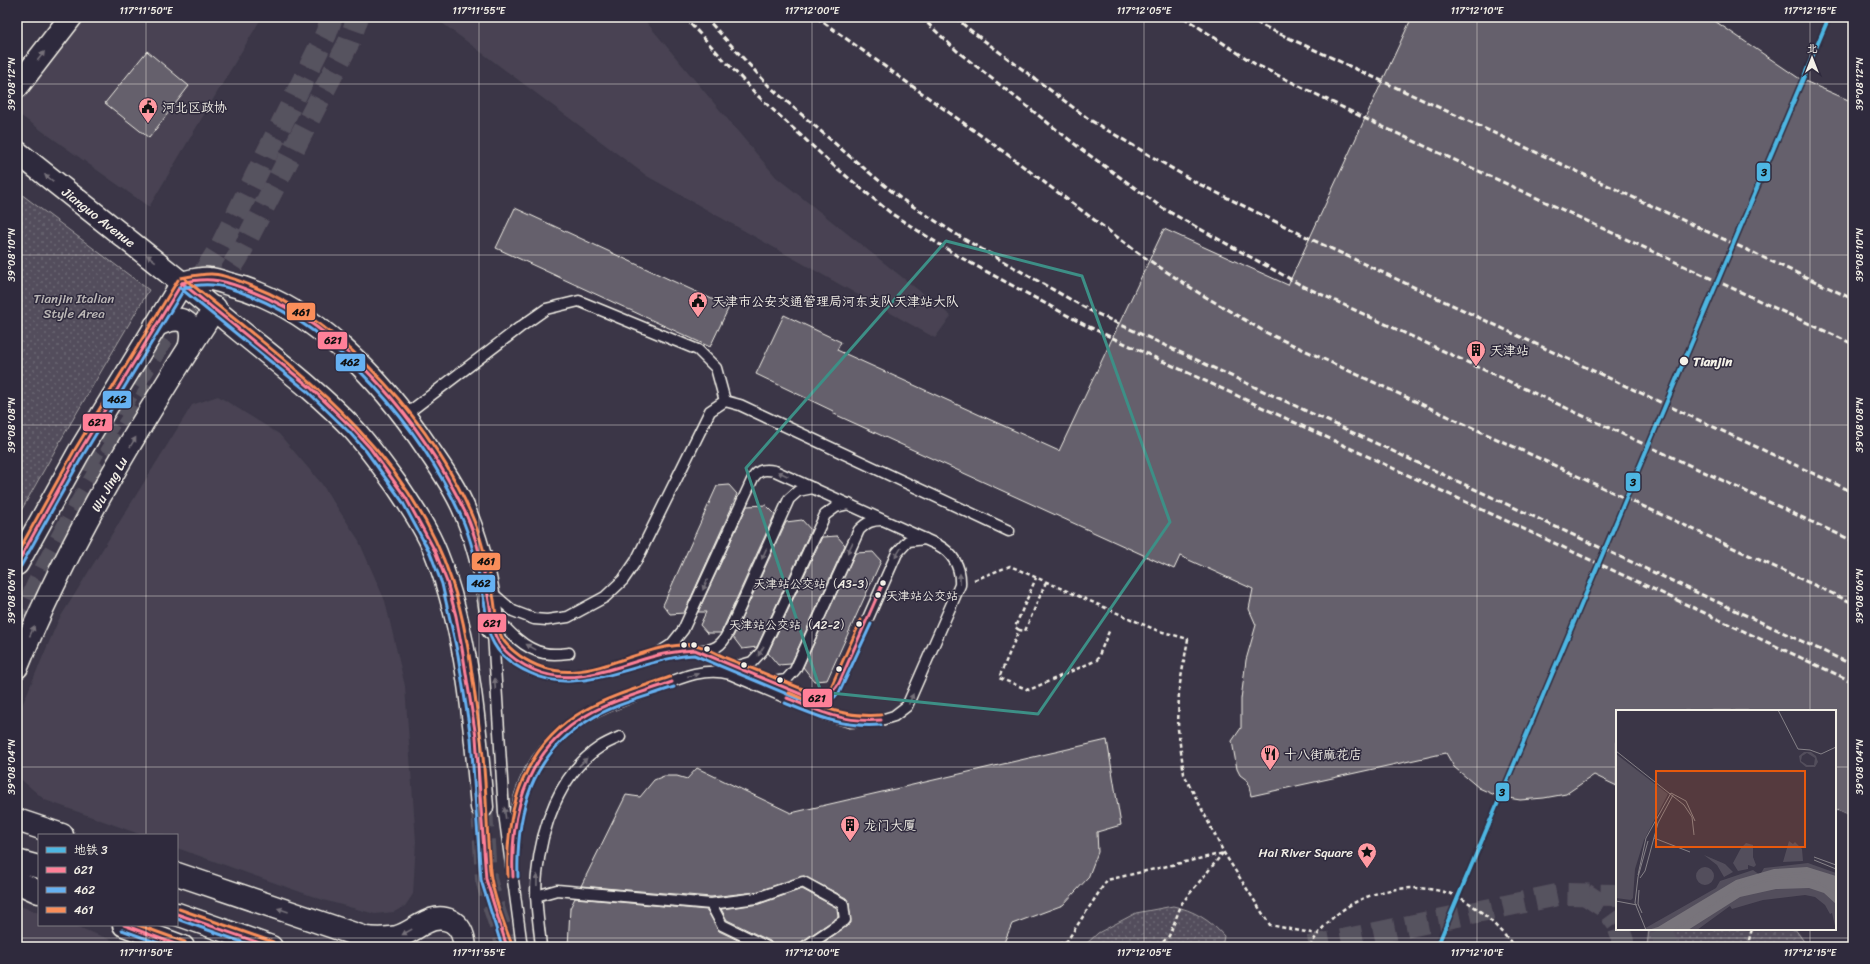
<svg xmlns="http://www.w3.org/2000/svg" width="1870" height="964" viewBox="0 0 1870 964" font-family="Sriracha,'LXGW WenKai TC',sans-serif">
	<style>
		.built { fill: #484352 }
		.park { fill: url(#park-dots); stroke: #a4a0a2 }
		.building { fill: #65616c; stroke: #f4f1e8 }
		.lines { fill: none; stroke-linecap: round; stroke-linejoin: round }
		.secondary-tunnel { stroke: #57525f; stroke-width: 22; stroke-dasharray: 22 11; stroke-linecap: butt }
		.lane-casing { stroke: #f4f1e8; stroke-width: 13 }
		.secondary-casing { stroke: #f4f1e8; stroke-width: 25 }
		.path { stroke: #f4f1e8; stroke-width: 2.5; stroke-dasharray: 4 3; stroke-linecap: butt }
		.lane { stroke: #2f2a3d; stroke-width: 10 }
		.secondary { stroke: #2f2a3d; stroke-width: 22 }
		.rail { stroke: #f4f1e8; stroke-width: 3; stroke-dasharray: 6 3; stroke-linecap: butt }
		.bus-1-casing { stroke: #2f2a3d; stroke-width: 6 }
		.bus-2-casing { stroke: #2f2a3d; stroke-width: 6 }
		.bus-3-casing { stroke: #2f2a3d; stroke-width: 6 }
		.bus-1 { stroke: #ff8098; stroke-width: 3 }
		.bus-2 { stroke: #66b1f2; stroke-width: 3 }
		.bus-3 { stroke: #fa8e5a; stroke-width: 3 }
		.metro-1-casing { stroke: #2f2a3d; stroke-width: 7 }
		.metro-1 { stroke: #4eb6e2; stroke-width: 4 }
		.oneway { fill: #747079 }
		.marked { fill: none; stroke: #3d8f86; stroke-width: 3; stroke-linejoin: round }
		.ticks { fill: none; stroke: #f4f1e8; stroke-width: 1; stroke-opacity: 0.45 }
		.stop-dot { fill: #f4f1e8; stroke: #2f2a3d; stroke-width: 1.5 }
		.labels { text-anchor: middle; stroke-width: 3; stroke-linejoin: round; paint-order: stroke }
		.bus-label { font-size: 12px; fill: #f4f1e8; stroke: #2f2a3d; text-anchor: end }
		.poi-label { font-size: 13px; fill: #f4f1e8; stroke: #2f2a3d; text-anchor: start }
		.street-label { font-size: 13px; fill: #f4f1e8; stroke: #2f2a3d }
		.park-label { font-size: 13px; fill: #bcb8b7; stroke: #2f2a3d }
		.stop-label { font-size: 13px; font-weight: bold; fill: #f4f1e8; stroke: #2f2a3d; text-anchor: start }
		.inset-river { fill: none; stroke: #78747b; stroke-width: 2 }
		.inset-road { fill: none; stroke: #858187; stroke-width: 1 }
		.view { fill: #e8590c; fill-opacity: 0.15; stroke: #e8590c; stroke-width: 2 }
		.inset-edge { fill: none; stroke: #f4f1e8; stroke-width: 2 }
		.line-badge { stroke: #2f2a3d; stroke-width: 1.5 }
		.pale-badge-label { font-size: 11px; text-anchor: middle; font-weight: bold; fill: #111 }
		.neatline { fill: none; stroke: #f4f1e8; stroke-width: 1.5 }
		.ticks-label { font-size: 10px; text-anchor: middle; fill: #f4f1e8 }
	</style>
	<defs>
		<pattern id="park-dots" width="8" height="8" patternUnits="userSpaceOnUse"><rect width="8" height="8" fill="#534e5c"/><path d="M2 2h.1M6 6h.1" fill="none" stroke="#6c6873" stroke-width="1.8" stroke-linecap="round"/></pattern>
	</defs>
	<rect width="100%" height="100%" fill="#3b3647"/>
	<filter id="ink" filterUnits="userSpaceOnUse"><feTurbulence type="fractalNoise" baseFrequency=".025" numOctaves="2"/><feDisplacementMap in="SourceGraphic" scale="8" xChannelSelector="R" yChannelSelector="G"/><feConvolveMatrix kernelMatrix="1 2 1 2 8 2 1 2 1" color-interpolation-filters="sRGB"/></filter>
	<g filter="url(#ink)">
		<g class="built">
			<path d="M86,17H262L149,207L17,113V105Z"/>
			<path d="M434,17H642L776,177L951,316L935,338L647,176Z"/>
			<path d="M218,396L279,434L321,483L358,539L385,601L405,686L416,841L413,894L405,906L394,912L375,914L323,900L177,848V835H142L45,800L17,776V725L20,710L58,621L192,405Z"/>
			<path d="M17,905L39,913V925H72L130,947H17Z"/>
		</g>
		<g class="park">
			<path d="M17,191L149,290L62,438L17,518Z"/>
			<path d="M1173,906C1193,910 1210,920 1224,936L1222,947H1083L1098,933L1136,913Z"/>
			<path d="M1649,929H1795L1808,947H1647Z"/>
		</g>
		<g class="building">
			<path d="M1412,17H1709L1800,79L1853,102V817L1835,809V711H1617V786L1594,775L1566,794L1544,798L1520,800L1497,796L1479,788L1454,767L1446,753L1251,796L1248,781L1240,775L1237,769L1232,741L1241,728V699L1246,660L1256,625L1249,609L1253,589L1180,556L1174,569L832,413L833,411L756,374L784,315L841,342L837,350L1059,451L1164,229L1288,285Z"/>
			<path d="M147,51L189,86L149,138L105,103Z"/>
			<path d="M515,208L729,307L710,347L496,248Z"/>
			<path d="M729,485L737,494L731,508L732,507L684,613L670,614L663,605L717,486Z"/>
			<path d="M766,505L775,514L726,622L721,633H707L700,625L706,612H698L747,506Z"/>
			<path d="M802,520L811,530L757,647L742,649L733,637L786,522Z"/>
			<path d="M837,536L845,545L791,664L778,665L768,653L822,537Z"/>
			<path d="M873,552L881,561L827,680L814,681L803,667L855,553Z"/>
			<path d="M1107,740L1121,825L1097,832L1098,852L1088,878L1063,905L1012,924L1002,947H817L851,923L849,903L846,898L804,876L756,892L711,897L581,886L626,795L640,797L654,780L664,776H677L687,779L697,768L791,813Z"/>
			<path d="M802,889L837,908L838,917L801,942L799,947H773L770,941L727,920L721,909L759,904Z"/>
			<path d="M575,898L707,910L719,931L752,947H568L570,908Z"/>
		</g>
		<g class="lines">
			<g class="secondary-tunnel">
				<path d="M197,320L238,257L349,42L358,17"/>
				<path d="M84,470L103,433L221,246L326,34L332,17"/>
				<path d="M17,630C53,545 102,465 153,387"/>
				<path d="M482,807L486,879L494,908L507,947"/>
				<path d="M1585,894L1606,908L1617,923"/>
				<path d="M1619,929L1623,941L1622,947"/>
				<path d="M1659,929L1669,947"/>
				<path d="M1309,947L1562,894L1617,895"/>
			</g>
			<defs>
				<g id="lane">
					<path d="M405,415L519,328L546,309L579,301L698,350L716,368L725,401"/>
					<path d="M491,592L513,611L534,619L547,620L568,617L605,597L623,580L636,561L710,411L725,401L740,405L1009,531"/>
					<path d="M496,615C505,630 526,650 544,653C552,655 560,654 569,653"/>
					<path d="M493,629C528,702 598,672 657,655C665,652 675,650 684,650C698,649 713,654 723,641C727,636 729,630 732,625L789,499L798,491L813,488"/>
					<path d="M493,633L504,813L522,947"/>
					<path d="M699,652L808,697C823,701 832,696 839,683L897,553L908,541L925,539"/>
					<path d="M735,667L752,662L762,651L825,515L836,507L849,504"/>
					<path d="M772,682L786,680L795,670L859,530C867,522 872,520 882,520"/>
					<path d="M512,866C514,847 513,827 517,808C534,732 586,714 651,690C676,680 703,666 730,674L824,714L850,722L881,720L894,716L907,706L960,585C961,567 954,554 938,545L775,471C765,469 759,469 753,478L683,630L671,645L657,654"/>
					<path d="M536,896L557,890L711,904L757,898L803,882L843,904L845,920L805,947"/>
					<path d="M711,904L722,925L767,947"/>
					<path d="M541,947C539,923 534,898 537,874C541,828 560,773 600,747C606,743 613,740 620,737"/>
				</g>
				<g id="secondary">
					<path d="M17,87L71,17"/>
					<path d="M17,152C91,211 166,269 239,330C278,362 319,393 354,430C370,448 384,468 398,487C412,508 427,530 436,553C467,630 475,724 482,807"/>
					<path d="M182,283C190,281 200,278 209,279C215,279 223,282 229,284C312,304 382,380 428,449C442,469 457,491 466,514C481,551 489,590 493,629"/>
					<path d="M155,326C180,313 197,319 189,349"/>
					<path d="M17,564L78,454L182,283"/>
					<path d="M17,667C67,543 142,420 215,308"/>
					<path d="M17,820L62,835"/>
					<path d="M17,861L39,867"/>
					<path d="M177,874L366,938C376,939 386,939 397,937C416,932 430,911 451,921C461,926 464,937 465,947"/>
					<path d="M17,882L39,892"/>
					<path d="M177,914L271,947"/>
					<path d="M124,925L183,947"/>
				</g>
			</defs>
			<use href="#lane" class="lane-casing"/>
			<use href="#secondary" class="secondary-casing"/>
			<g class="path">
				<path d="M974,580L1010,566L1156,630L1188,639L1179,689L1178,729L1184,774L1224,853L1270,925L1316,934"/>
				<path d="M1046,582L1025,631L1019,630L999,678L1029,690L1097,660L1110,629"/>
				<path d="M1019,630L1015,627L1036,578"/>
				<path d="M1052,947L1067,941L1107,880L1224,853"/>
				<path d="M1158,947L1169,936L1182,903L1223,853"/>
				<path d="M1310,947C1336,897 1399,877 1451,894C1476,903 1493,923 1510,941L1512,947"/>
				<path d="M1747,947L1752,929"/>
			</g>
			<use href="#lane" class="lane"/>
			<use href="#secondary" class="secondary"/>
			<g class="rail">
				<path d="M684,17L757,95L833,165L892,214L956,255L1085,325L1853,682"/>
				<path d="M705,17L769,86L847,154L900,198L962,238L1089,310L1853,665"/>
				<path d="M816,17L1008,155L1141,255L1199,293L1267,333L1853,603"/>
				<path d="M921,17L957,51L1081,149L1164,209L1301,285L1853,541"/>
				<path d="M955,17L970,30L1090,120L1195,182L1315,241L1853,492"/>
				<path d="M1183,17L1255,64L1366,119L1853,344"/>
				<path d="M1248,17L1263,26L1853,299"/>
			</g>
			<defs>
				<g id="bus-1">
					<path d="M182,283C210,276 227,281 253,292C345,327 424,426 465,512C478,540 484,571 489,601C492,615 491,631 499,643C507,655 521,664 534,670C574,688 616,666 655,656C668,652 681,651 695,650L808,697C822,700 831,696 839,683L883,583"/>
					<path d="M182,283L311,388L353,429L370,448L406,498L435,551L447,582L456,616L463,654L476,737L486,879L507,947"/>
					<path d="M17,564L78,454L182,283"/>
					<path d="M787,698C820,712 844,723 881,720"/>
					<path d="M513,877C510,811 527,750 587,715C613,700 644,692 672,682"/>
					<path d="M177,914L271,947"/>
					<path d="M124,925L183,947"/>
				</g>
				<g id="bus-2">
					<path d="M179,287L308,392L349,432L366,451L402,501L430,553L442,584L458,655L471,738L481,880L502,947"/>
					<path d="M183,288C210,281 226,286 251,296C340,331 422,430 461,516C473,543 479,572 484,601C487,615 486,631 494,644C501,657 517,667 530,673C581,698 641,658 694,655L806,702C819,705 830,703 839,693L871,624"/>
					<path d="M21,566L82,457L186,286"/>
					<path d="M785,703C819,717 843,728 881,725"/>
					<path d="M518,877C516,812 531,755 589,720C614,704 646,697 674,687"/>
					<path d="M177,919L256,947"/>
					<path d="M122,930L169,947"/>
				</g>
				<g id="bus-3">
					<path d="M181,278C191,276 200,274 211,274C224,274 239,281 252,286C344,321 438,430 474,521C484,546 489,574 494,600C496,613 496,627 502,638C506,645 513,651 520,656C580,698 633,641 694,645C704,646 717,654 726,658C754,669 782,681 810,692L821,693L831,687L861,620"/>
					<path d="M185,279C290,365 406,445 451,579C468,628 473,683 480,733C486,769 486,807 488,843C489,854 489,867 491,878C495,901 504,924 512,945"/>
					<path d="M17,554L74,451L178,280"/>
					<path d="M789,693C822,707 844,718 881,715"/>
					<path d="M508,877C505,810 523,745 585,710C612,695 642,687 670,677"/>
					<path d="M179,909L273,942"/>
					<path d="M138,925L185,942"/>
				</g>
			</defs>
			<use href="#bus-1" class="bus-1-casing"/>
			<use href="#bus-2" class="bus-2-casing"/>
			<use href="#bus-3" class="bus-3-casing"/>
			<use href="#bus-1" class="bus-1"/>
			<use href="#bus-2" class="bus-2"/>
			<use href="#bus-3" class="bus-3"/>
			<defs>
				<path id="metro-1" d="M1437,947L1829,17"/>
			</defs>
			<use href="#metro-1" class="metro-1-casing"/>
			<use href="#metro-1" class="metro-1"/>
		</g>
		<defs><path id="oneway-solid" d="M-6-.8H1V-3.2L6.5 0L1 3.2V.8H-6Z"/></defs>
		<g class="oneway">
			<use href="#oneway-solid" transform="translate(41 56) rotate(-52)"/>
			<use href="#oneway-solid" transform="translate(49 178) rotate(-142)"/>
			<use href="#oneway-solid" transform="translate(151 258) rotate(-142)"/>
			<use href="#oneway-solid" transform="translate(133 442) rotate(-59)"/>
			<use href="#oneway-solid" transform="translate(783 474) rotate(-155)"/>
			<use href="#oneway-solid" transform="translate(850 548) rotate(116)"/>
			<use href="#oneway-solid" transform="translate(898 553) rotate(122)"/>
			<use href="#oneway-solid" transform="translate(764 554) rotate(114)"/>
			<use href="#oneway-solid" transform="translate(960 579) rotate(-90)"/>
			<use href="#oneway-solid" transform="translate(705 585) rotate(114)"/>
			<use href="#oneway-solid" transform="translate(32 631) rotate(-66)"/>
			<use href="#oneway-solid" transform="translate(531 647) rotate(-151)"/>
			<use href="#oneway-solid" transform="translate(761 651) rotate(120)"/>
			<use href="#oneway-solid" transform="translate(693 675) rotate(-14)"/>
			<use href="#oneway-solid" transform="translate(495 684) rotate(-93)"/>
			<use href="#oneway-solid" transform="translate(911 699) rotate(-66)"/>
			<use href="#oneway-solid" transform="translate(583 762) rotate(-44)"/>
			<use href="#oneway-solid" transform="translate(505 813) rotate(-97)"/>
			<use href="#oneway-solid" transform="translate(537 880) rotate(-89)"/>
			<use href="#oneway-solid" transform="translate(283 910) rotate(-161)"/>
			<use href="#oneway-solid" transform="translate(407 932) rotate(151)"/>
		</g>
	</g>
	<path class="marked" d="M946,241L1082,276L1170,522L1038,714L821,692L746,468Z"/>
	<path class="ticks" d="M146,17V835M479,17V947M812,17V947M1144,17V947M1477,17V947M1810,17V711M17,84H1853M17,255H1853M17,425H1853M17,596H1853M17,767H1617M1835,767H1853M146,925V947M1810,929V947M17,938H1853"/>
	<defs>
		<symbol id="civic-pin" viewBox="-11 -11 22 30"><path d="M0 17L-7.5 6A9.5 9.5 0 1 1 7.5 6Z" fill="#ff9aa2" stroke="#2f2a3d"/><path d="M-.6-6.5H3V-4.5H.6V-3L4-1V1h2V6H-6V1h2V-1L-.6-3ZM-1.2 2.5V6h2.4V2.5Z" fill="#111"/></symbol>
		<symbol id="building-pin" viewBox="-11 -11 22 30"><path d="M0 17L-7.5 6A9.5 9.5 0 1 1 7.5 6Z" fill="#ff9aa2" stroke="#2f2a3d"/><path d="M-4-6H4V6H1V3H-1V6H-4ZM-2.5-4.3h1.7v1.8h-1.7ZM.8-4.3h1.7v1.8H.8ZM-2.5-1h1.7V.8h-1.7ZM.8-1h1.7V.8H.8Z" fill="#111"/></symbol>
		<symbol id="restaurant-pin" viewBox="-11 -11 22 30"><path d="M0 17L-7.5 6A9.5 9.5 0 1 1 7.5 6Z" fill="#ff9aa2" stroke="#2f2a3d"/><path d="M-5-6h1v4h1v-4h1v4h1v-4h1v5L-1.5 .5V6h-2V.5L-5-1ZM5-6V6H3V1.5H1.5Q1.5-4 5-6Z" fill="#111"/></symbol>
		<symbol id="sight-pin" viewBox="-11 -11 22 30"><path d="M0 17L-7.5 6A9.5 9.5 0 1 1 7.5 6Z" fill="#ff9aa2" stroke="#2f2a3d"/><path d="M0-6L1.8-2.2L6-1.7L2.9 1.2L3.7 5.4L0 3.3L-3.7 5.4L-2.9 1.2L-6-1.7L-1.8-2.2Z" fill="#111"/></symbol>
	</defs>
	<g fill-rule="evenodd">
		<use href="#civic-pin" x="137" y="96" width="22" height="30"/>
		<use href="#civic-pin" x="687" y="290" width="22" height="30"/>
		<use href="#building-pin" x="1465" y="339" width="22" height="30"/>
		<use href="#restaurant-pin" x="1259" y="743" width="22" height="30"/>
		<use href="#building-pin" x="839" y="814" width="22" height="30"/>
		<use href="#sight-pin" x="1356" y="841" width="22" height="30"/>
	</g>
	<g class="stop-dot">
		<circle cx="1684" cy="361" r="5"/>
		<circle cx="883" cy="583" r="3.5"/>
		<circle cx="878" cy="595" r="3.5"/>
		<circle cx="859" cy="624" r="3.5"/>
		<circle cx="684" cy="645" r="3.5"/>
		<circle cx="694" cy="645" r="3.5"/>
		<circle cx="707" cy="649" r="3.5"/>
		<circle cx="744" cy="665" r="3.5"/>
		<circle cx="839" cy="669" r="3.5"/>
		<circle cx="780" cy="680" r="3.5"/>
	</g>
	<g class="labels">
		<g class="bus-label">
			<text x="876" y="588">天津站公交站（A3-3）</text>
			<text x="886" y="600" text-anchor="start">天津站公交站</text>
			<text x="852" y="629">天津站公交站（A2-2）</text>
		</g>
		<g class="poi-label">
			<text x="162" y="112">河北区政协</text>
			<text x="712" y="306">天津市公安交通管理局河东支队天津站大队</text>
			<text x="1490" y="355">天津站</text>
			<text x="1284" y="759">十八街麻花店</text>
			<text x="864" y="830">龙门大厦</text>
			<text x="1353" y="857" text-anchor="end">Hai River Square</text>
		</g>
		<g class="street-label">
			<text transform="translate(99 217) rotate(38)" y="5">Jianguo Avenue</text>
			<text transform="translate(109 484) rotate(-61)" y="5">Wu Jing Lu</text>
		</g>
		<g class="park-label">
			<text x="74" y="303">Tianjin Italian<tspan x="74" dy="15">Style Area</tspan></text>
		</g>
		<g class="stop-label">
			<text x="1693" y="366">Tianjin</text>
		</g>
	</g>
	<g transform="translate(1616 710)">
		<rect width="220" height="220" fill="#3b3647"/>
		<path d="M188,42H195L200,46L202,52L199,57H190L184,52L183,46ZM191,43L199,48L198,55H191L185,51L186,46Z" fill="#534e5c" fill-rule="evenodd"/>
		<path d="M0,44L52,84L28,130L19,159L17,188L15,190L0,188ZM173,131L177,134L179,132L186,139L187,151L167,152ZM130,133L137,135V147L140,155L138,157L132,155V159L122,161L117,153L125,138ZM88,145L109,154L117,162L108,167L101,155ZM192,153L220,163V220L216,203L214,204L209,195L199,187L189,185L147,190L116,199L114,196L81,220H26L100,178L104,171L137,160L144,165L148,158ZM80 166a9 9 0 1 1 18 0a9 9 0 1 1-18 0Z" fill="#534e5c"/>
		<path d="M191,157L220,166V194L208,183L193,178L160,179L124,187L72,220H32L42,217L120,170L158,159Z" fill="#78747b"/>
		<path class="inset-river" d="M175,169L189,176M199,171L220,183M58,220L114,183L129,169L195,162L203,165L202,170L199,171L173,168L149,171L114,183"/>
		<path class="inset-road" d="M162,0L182,39L194,40L205,44L220,37M0,41L68,95L76,107L78,125M55,83L70,91L79,111M38,128L74,142M198,147L220,155M198,150L220,159M22,165L30,128L55,83M24,168L29,161L42,113L57,85M23,180L22,194L26,203M0,191L21,195M30,220L19,193L22,167L32,131"/>
		<path class="view" d="M40,61H189V137H40Z"/>
		<rect width="220" height="220" class="inset-edge"/>
	</g>
	<g class="line-badge">
		<rect x="1756" y="162" width="15" height="20" rx="4" fill="#4eb6e2"/>
		<rect x="286" y="302" width="30" height="19" rx="4" fill="#fa8e5a"/>
		<rect x="317" y="331" width="31" height="19" rx="4" fill="#ff8098"/>
		<rect x="335" y="353" width="31" height="19" rx="4" fill="#66b1f2"/>
		<rect x="102" y="390" width="30" height="19" rx="4" fill="#66b1f2"/>
		<rect x="82" y="413" width="31" height="19" rx="4" fill="#ff8098"/>
		<rect x="1625" y="472" width="16" height="20" rx="4" fill="#4eb6e2"/>
		<rect x="471" y="552" width="30" height="19" rx="4" fill="#fa8e5a"/>
		<rect x="466" y="574" width="30" height="19" rx="4" fill="#66b1f2"/>
		<rect x="477" y="613" width="30" height="20" rx="4" fill="#ff8098"/>
		<rect x="802" y="688" width="31" height="20" rx="4" fill="#ff8098"/>
		<rect x="1495" y="782" width="15" height="20" rx="4" fill="#4eb6e2"/>
	</g>
	<g class="pale-badge-label">
		<text x="1764" y="176">3</text>
		<text x="301" y="316">461</text>
		<text x="333" y="344">621</text>
		<text x="350" y="366">462</text>
		<text x="117" y="403">462</text>
		<text x="97" y="426">621</text>
		<text x="1633" y="486">3</text>
		<text x="486" y="565">461</text>
		<text x="481" y="587">462</text>
		<text x="492" y="627">621</text>
		<text x="817" y="702">621</text>
		<text x="1502" y="796">3</text>
	</g>
	<rect width="1870" height="964" fill="none" stroke="#2f2a3d" stroke-width="44"/>
	<rect x="38" y="834" width="140" height="92" fill="#2f2a3d" stroke="#7e7a81"/>
	<rect x="46" y="847" width="20" height="6" fill="#4eb6e2" stroke="#7e7a81"/>
	<text x="74" y="854" font-size="12" fill="#f4f1e8">地铁 3</text>
	<rect x="46" y="867" width="20" height="6" fill="#ff8098" stroke="#7e7a81"/>
	<text x="74" y="874" font-size="12" fill="#f4f1e8">621</text>
	<rect x="46" y="887" width="20" height="6" fill="#66b1f2" stroke="#7e7a81"/>
	<text x="74" y="894" font-size="12" fill="#f4f1e8">462</text>
	<rect x="46" y="907" width="20" height="6" fill="#fa8e5a" stroke="#7e7a81"/>
	<text x="74" y="914" font-size="12" fill="#f4f1e8">461</text>
	<g transform="translate(1812 58)" stroke="#2f2a3d" stroke-width="3" paint-order="stroke">
	<path d="M0-3L7 15L0 10L-7 15Z" fill="#f4f1e8"/>
	<text y="-6" font-size="11" font-weight="bold" text-anchor="middle" fill="#f4f1e8">北</text>
	</g>
	<rect x="22" y="22" width="1826" height="920" class="neatline"/>
	<g class="ticks-label">
		<text x="146" y="14">117°11'50"E</text>
		<text x="479" y="14">117°11'55"E</text>
		<text x="812" y="14">117°12'00"E</text>
		<text x="1144" y="14">117°12'05"E</text>
		<text x="1477" y="14">117°12'10"E</text>
		<text x="1810" y="14">117°12'15"E</text>
		<text transform="translate(11 84) rotate(-90)" y="4">39°08'12"N</text>
		<text transform="translate(1859 84) rotate(-90)" y="4">39°08'12"N</text>
		<text transform="translate(11 255) rotate(-90)" y="4">39°08'10"N</text>
		<text transform="translate(1859 255) rotate(-90)" y="4">39°08'10"N</text>
		<text transform="translate(11 425) rotate(-90)" y="4">39°08'08"N</text>
		<text transform="translate(1859 425) rotate(-90)" y="4">39°08'08"N</text>
		<text transform="translate(11 596) rotate(-90)" y="4">39°08'06"N</text>
		<text transform="translate(1859 596) rotate(-90)" y="4">39°08'06"N</text>
		<text transform="translate(11 767) rotate(-90)" y="4">39°08'04"N</text>
		<text transform="translate(1859 767) rotate(-90)" y="4">39°08'04"N</text>
		<text x="146" y="956">117°11'50"E</text>
		<text x="479" y="956">117°11'55"E</text>
		<text x="812" y="956">117°12'00"E</text>
		<text x="1144" y="956">117°12'05"E</text>
		<text x="1477" y="956">117°12'10"E</text>
		<text x="1810" y="956">117°12'15"E</text>
	</g>
</svg>
